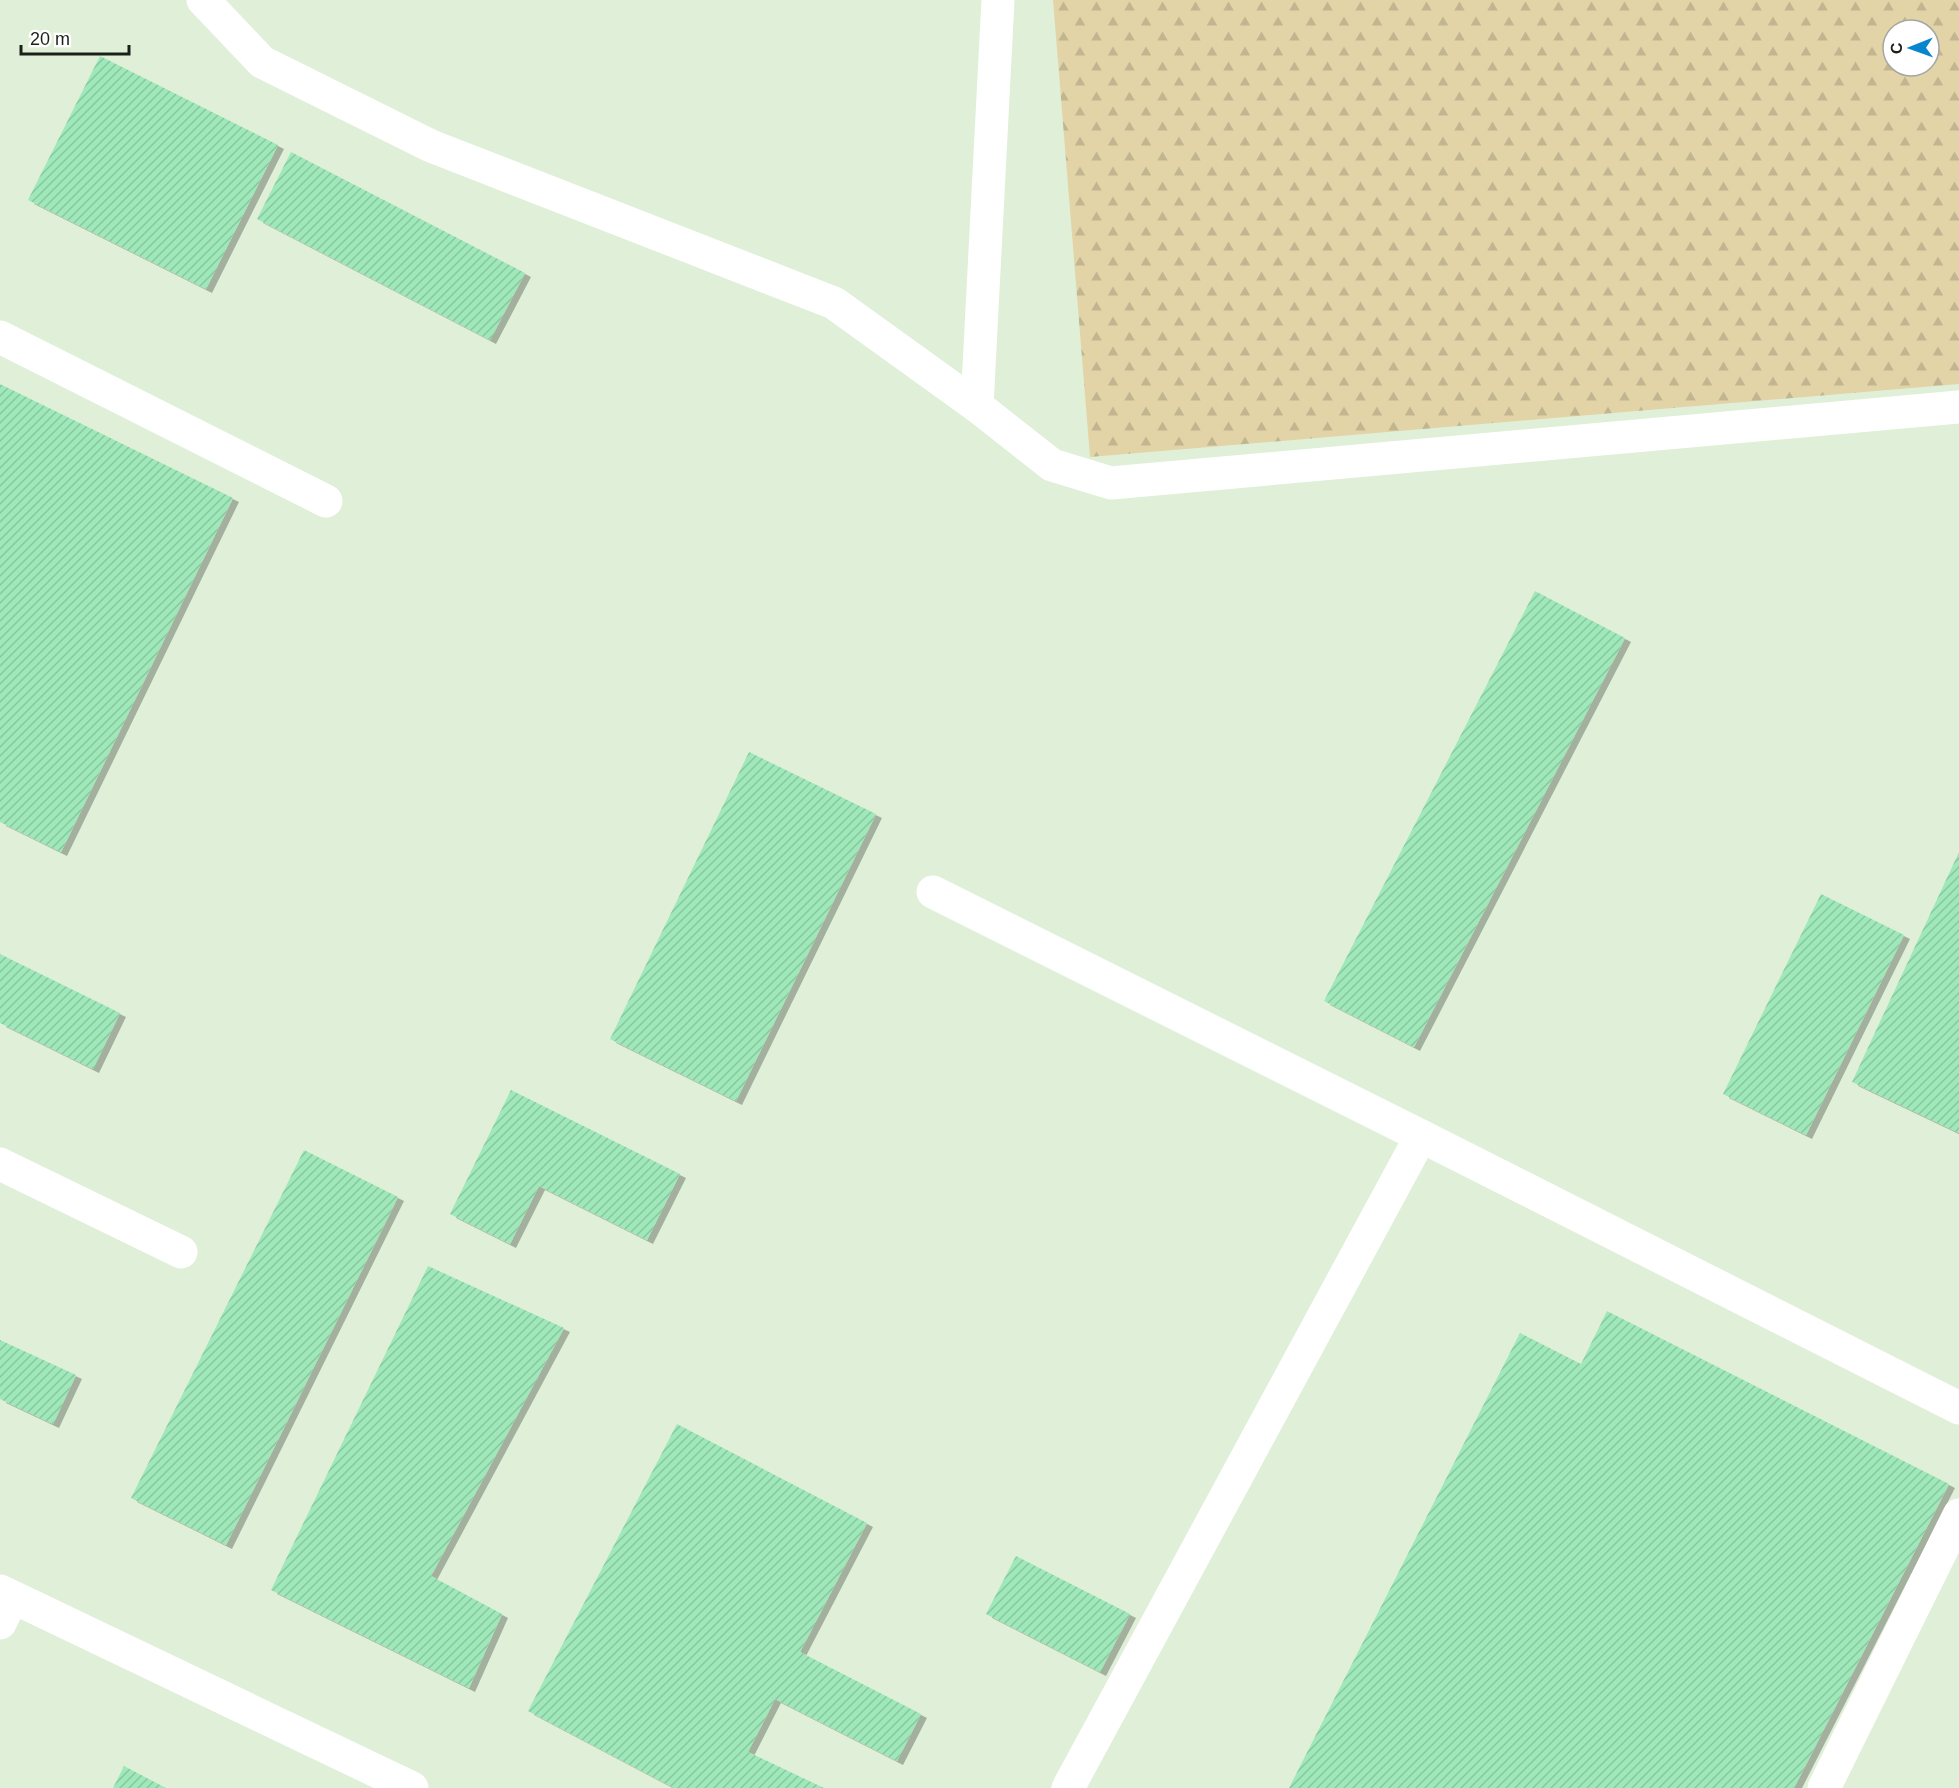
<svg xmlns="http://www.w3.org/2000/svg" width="1959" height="1788" viewBox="0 0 1959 1788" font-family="Arial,sans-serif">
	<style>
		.forest { fill: url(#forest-firs); fill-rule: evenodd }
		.building { fill: url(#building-hatch); filter: url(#shadow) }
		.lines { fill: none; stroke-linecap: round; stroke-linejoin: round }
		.minor { stroke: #fff; stroke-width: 33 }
	</style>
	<defs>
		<pattern id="forest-firs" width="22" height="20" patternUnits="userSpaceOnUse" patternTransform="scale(1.5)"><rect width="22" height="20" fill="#e3d4a8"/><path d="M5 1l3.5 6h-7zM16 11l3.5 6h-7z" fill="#c2b690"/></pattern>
		<pattern id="building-hatch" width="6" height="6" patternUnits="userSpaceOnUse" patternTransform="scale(1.5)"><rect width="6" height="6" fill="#9ee8ba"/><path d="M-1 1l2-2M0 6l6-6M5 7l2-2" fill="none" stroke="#88c79f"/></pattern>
		<filter id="shadow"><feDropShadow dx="6" dy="4" stdDeviation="0" flood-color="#0004"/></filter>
	</defs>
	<rect width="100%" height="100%" fill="#e0f0d8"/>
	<path class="forest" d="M1053,0H1959V384L1090,457ZM1893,30H1929V66H1893Z"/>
	<g class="building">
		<path d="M100,56L278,145L206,289L28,200Z"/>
		<path d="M291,152L525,273L490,340L257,219Z"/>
		<path d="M0,384L233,498L61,852L0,822Z"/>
		<path d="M1535,591L1625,638L1414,1047L1324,1001Z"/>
		<path d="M749,752L876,814L736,1101L610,1039Z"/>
		<path d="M1959,852V1133L1852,1082Z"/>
		<path d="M1821,894L1904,935L1806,1135L1723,1094Z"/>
		<path d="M0,954L120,1013L93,1069L0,1023Z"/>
		<path d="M511,1090L680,1174L647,1240L539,1186L510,1244L450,1214Z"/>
		<path d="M304,1150L398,1197L226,1545L131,1498Z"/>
		<path d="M428,1266L564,1328L431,1576L502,1614L469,1688L271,1590Z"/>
		<path d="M1607,1311L1949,1484L1794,1788H1289L1520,1333L1581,1364Z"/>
		<path d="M0,1340L76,1375L53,1424L0,1399Z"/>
		<path d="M677,1424L867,1523L800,1652L921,1714L897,1761L775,1699L748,1752L824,1788H674L528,1711Z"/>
		<path d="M1016,1556L1130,1614L1100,1672L986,1614Z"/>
		<path d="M124,1766L166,1788H113Z"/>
	</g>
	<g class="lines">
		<g class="minor">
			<path d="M203,0L262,62L431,146L834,303L977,406L1052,465L1111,483L1959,407"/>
			<path d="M0,337L326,501"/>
			<path d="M977,406L998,0"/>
			<path d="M933,892L1421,1136L1068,1788"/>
			<path d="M1421,1136L1959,1408"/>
			<path d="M0,1164L181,1252"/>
			<path d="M0,1591L412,1788"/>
			<path d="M0,1623L12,1598"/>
			<path d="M1824,1788L1959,1515"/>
		</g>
	</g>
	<g transform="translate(1911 48) rotate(269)"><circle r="28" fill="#ffffff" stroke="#a4a6a3" stroke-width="1.5"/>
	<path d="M0-4.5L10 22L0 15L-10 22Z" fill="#0786ce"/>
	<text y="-9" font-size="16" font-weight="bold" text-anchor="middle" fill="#1b2018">С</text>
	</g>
	<path d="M21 45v9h108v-9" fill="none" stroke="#1b2018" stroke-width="3"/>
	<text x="30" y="45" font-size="18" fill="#1b2018" stroke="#ffffff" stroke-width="4.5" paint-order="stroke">20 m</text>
</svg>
